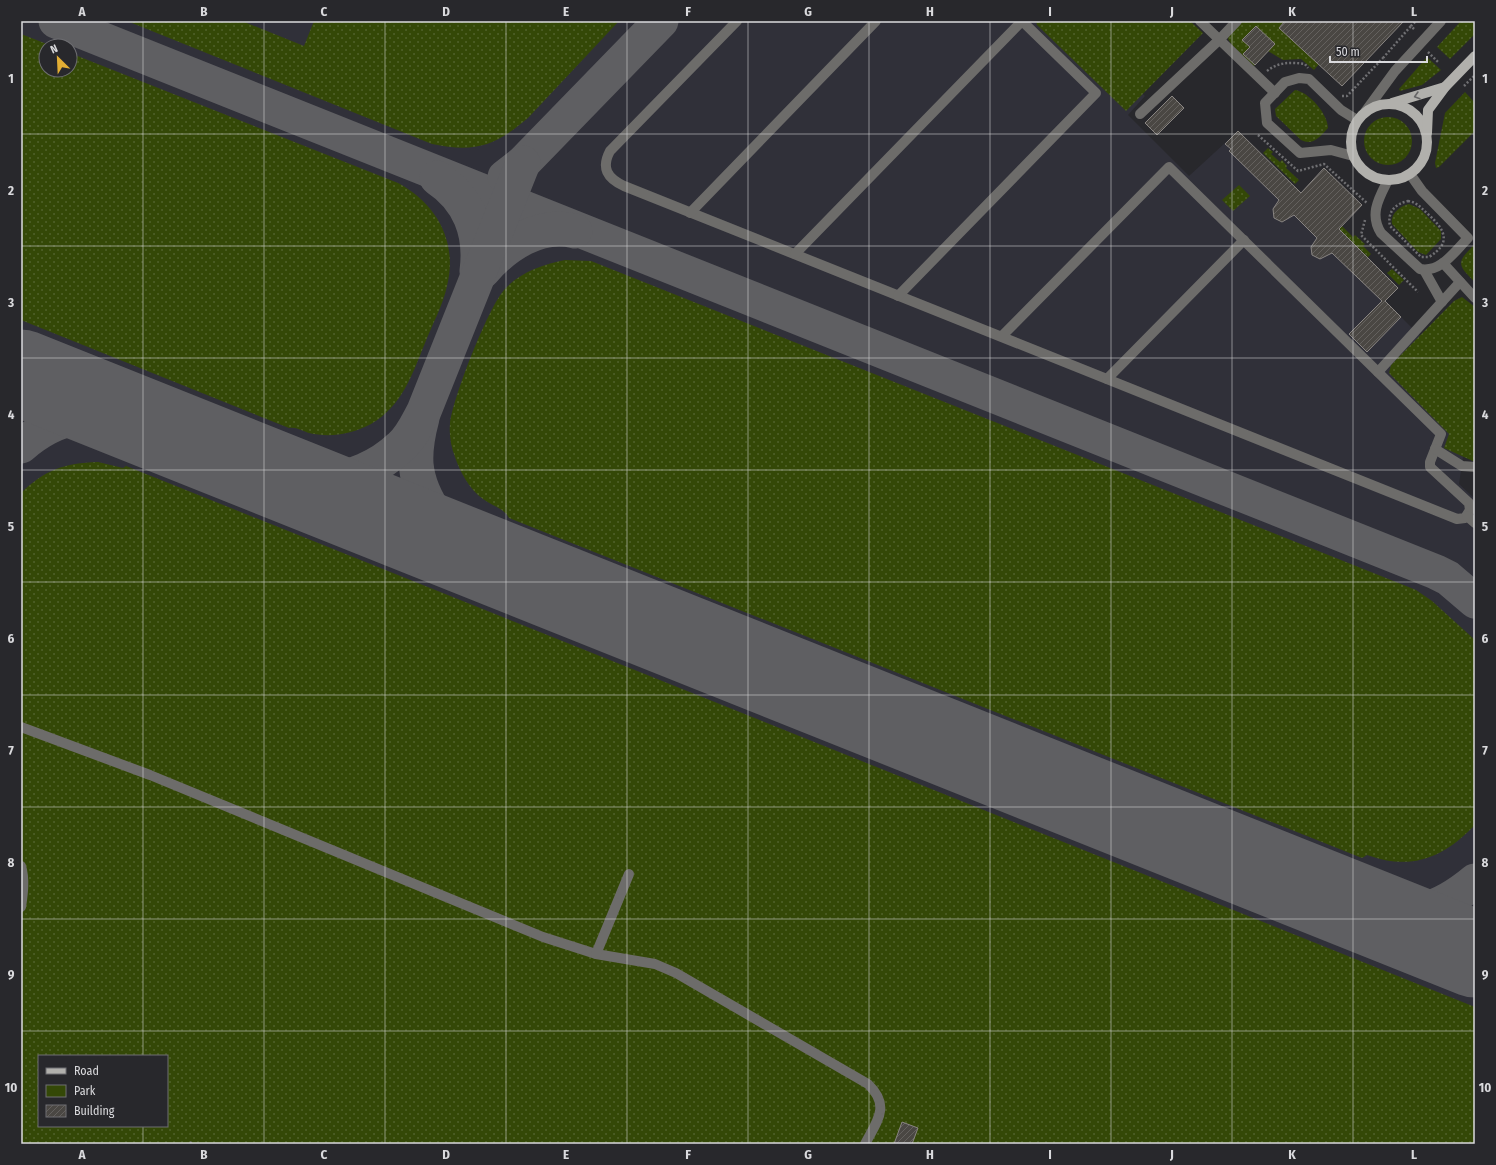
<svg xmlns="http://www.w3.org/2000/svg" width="1496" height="1165" viewBox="0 0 1496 1165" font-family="'Fira Sans Condensed',sans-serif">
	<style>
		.built { fill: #303039; fill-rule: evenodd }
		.green { fill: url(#green-dots); fill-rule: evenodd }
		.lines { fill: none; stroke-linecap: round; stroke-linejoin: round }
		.taxiway { stroke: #5f5f62; stroke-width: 35 }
		.runway { stroke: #5f5f62; stroke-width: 87 }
		.building { fill: url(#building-hatch); stroke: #898582 }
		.path { stroke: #6f6f72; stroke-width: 2.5; stroke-dasharray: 2 2; stroke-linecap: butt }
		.minor { stroke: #6d6c6a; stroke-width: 10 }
		.major { stroke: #b1b0ac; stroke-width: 10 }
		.oneway { stroke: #666566 }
		.grid { fill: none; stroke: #dadadd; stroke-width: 1; stroke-opacity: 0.55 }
		.neatline { fill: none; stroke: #dadadd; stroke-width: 1.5 }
		.grid-label { font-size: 13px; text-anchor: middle; font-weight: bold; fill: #dadadd }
	</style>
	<defs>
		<pattern id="green-dots" width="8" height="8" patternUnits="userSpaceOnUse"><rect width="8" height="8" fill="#344807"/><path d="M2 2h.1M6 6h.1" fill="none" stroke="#51622b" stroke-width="1.8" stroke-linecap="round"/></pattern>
		<pattern id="building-hatch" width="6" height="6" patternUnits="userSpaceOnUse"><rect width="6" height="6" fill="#4a4743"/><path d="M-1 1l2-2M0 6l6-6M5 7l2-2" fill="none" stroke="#64615e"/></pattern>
	</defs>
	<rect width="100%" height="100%" fill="#28282c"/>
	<path class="built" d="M21,21H1067L1145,96L1128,115L1189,176L1238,131L1304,196L1316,184L1313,180L1324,168L1362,205L1350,217L1347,214L1335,226L1398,288L1385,301L1415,331L1431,345L1475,307L1463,457L1459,484L1475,499V1144H21ZM46,46H70V70H46ZM39,1056H167V1126H39Z"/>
	<g class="green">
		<path d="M127,21H242L304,46L314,21H619L528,118C495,146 475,153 432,144Z"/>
		<path d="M1036,21H1190L1203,33L1126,111L1037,25Z"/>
		<path d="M1241,21H1285L1280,26L1286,34L1319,64L1314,70L1301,59L1283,60L1268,51L1254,66L1232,45L1228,39L1230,31Z"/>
		<path d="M1461,21H1475V34L1450,59L1437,47Z"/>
		<path d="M21,34L52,46H46V70H70V53L398,183C437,204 458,242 447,286C443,305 432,325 425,343C412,375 402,406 371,424C352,434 330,438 309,433C302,431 297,427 289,428L21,320Z"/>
		<path d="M1427,57L1441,70L1422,85L1400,91L1399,89Z"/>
		<path d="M1295,90C1309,92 1328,114 1328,128C1320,137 1313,146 1301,140L1276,116L1275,109Z"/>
		<path d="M1465,92L1475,103V131L1439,167L1436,168L1435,163L1445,113Z"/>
		<circle cx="1388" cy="141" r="24"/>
		<path d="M1268,148L1273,152L1271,154L1280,162L1282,160L1287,166L1286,168L1299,180L1295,184L1263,153Z"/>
		<path d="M1239,185L1250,196L1233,211L1222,200Z"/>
		<path d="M1409,204L1420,209L1441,231V239L1426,255L1418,252L1392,224C1390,214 1400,206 1409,204Z"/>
		<path d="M1341,225L1353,237L1355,235L1365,244L1363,246L1371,254L1368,257L1338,228Z"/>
		<path d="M1475,244V282C1456,264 1457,262 1475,244Z"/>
		<path d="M565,260L591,261L1416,590L1432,601L1475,640V825C1443,858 1412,871 1367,855L1362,858L509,518C504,508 492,506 483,499C470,490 460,472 455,457C451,447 449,435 450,424C452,400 488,308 504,290C520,272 542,265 565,260Z"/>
		<path d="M1392,269L1404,280L1399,285L1387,273Z"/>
		<path d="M1462,297L1475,307V462L1444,448L1449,434L1389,373L1391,365L1454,301Z"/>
		<path d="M98,462L123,468L126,466L1475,1007V1144H21V493C45,470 64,463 98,462ZM39,1056H167V1126H39Z"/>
	</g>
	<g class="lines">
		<g class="taxiway">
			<path d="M56,21L1436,572L1448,578L1475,601"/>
			<path d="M505,177L523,163L661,21"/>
			<path d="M437,178C469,199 482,233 477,271"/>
			<path d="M483,271C505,245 540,222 575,231"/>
			<path d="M422,418C418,433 415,448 416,464C419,499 449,540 479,556"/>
			<path d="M21,446C59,413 91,412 138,420"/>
			<path d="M270,473C287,475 305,481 322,480C350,480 380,466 400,447C411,438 417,424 424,411L523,163"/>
			<path d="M1362,909C1408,920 1439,911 1475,881"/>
		</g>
		<path class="runway" d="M21,373L1475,954"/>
	</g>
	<g class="building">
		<path d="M1285,21H1404L1342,86L1279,28Z"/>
		<path d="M1256,26L1275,44L1255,65L1243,54L1250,47L1242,40Z"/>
		<path d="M1172,96L1184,108L1157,135L1145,123Z"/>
		<path d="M1238,131L1301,193L1324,168L1362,205L1339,229L1398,288L1385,301L1401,317L1367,352L1349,334L1382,301L1332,253L1320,259L1312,255L1311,247L1317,238L1294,215L1282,222L1274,218L1273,209L1279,200L1229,151L1231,149L1225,144Z"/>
		<path d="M902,1122L918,1128L912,1144H894Z"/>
	</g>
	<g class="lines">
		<g class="path">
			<path d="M1414,29L1411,26L1416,21"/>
			<path d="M1428,52L1439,63"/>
			<path d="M1383,58L1411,26"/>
			<path d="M1267,71C1278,62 1291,62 1305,64L1308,68"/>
			<path d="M1464,86L1475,75"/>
			<path d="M1342,96H1347L1383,58L1385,60"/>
			<path d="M1258,135L1298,171L1324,164L1367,203"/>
			<path d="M1408,201C1417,202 1422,209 1429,215C1445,230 1452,243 1429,257H1421L1390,226C1387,212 1395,204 1408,201Z"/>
			<path d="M1365,220L1361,235L1418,292"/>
			<path d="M190,1142L192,1144"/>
			<path d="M217,1144V1143"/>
		</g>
		<g class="minor">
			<path d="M737,21L610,151C601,168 607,178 624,186L1457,519L1465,518L1470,510L1469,503L1430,467V462L1441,434L1169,167L1001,337"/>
			<path d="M1200,21L1275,93"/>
			<path d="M1365,112L1395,71L1441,21"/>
			<path d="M1140,114L1219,40L1237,21"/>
			<path d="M1353,156L1331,150L1300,153L1267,123L1265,103L1285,82L1299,78L1309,79L1341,110L1357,120"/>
			<path d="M1388,180C1379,198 1369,214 1381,233L1420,269C1441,273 1455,251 1468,238L1422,191L1410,174"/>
			<path d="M690,213L876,21"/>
			<path d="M795,254L1022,21"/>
			<path d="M1443,263L1475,298"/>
			<path d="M1424,270L1442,302"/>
			<path d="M898,296L1096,93L1022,21"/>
			<path d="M1378,372L1460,282"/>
			<path d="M1107,379L1244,240"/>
			<path d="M1435,449L1462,466L1475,467"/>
			<path d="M1467,516L1475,523"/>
			<path d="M21,727L150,775L543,937L596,954L655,964L676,973L868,1084C891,1106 877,1121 865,1144"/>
			<path d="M21,866C25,879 23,894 21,907"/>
			<path d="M596,954L629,874"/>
		</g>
		<g class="major">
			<path d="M1392,103L1445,87"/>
			<circle cx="1389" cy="142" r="38"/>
			<path d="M1427,133L1428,110L1445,87L1475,56"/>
		</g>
	</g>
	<defs><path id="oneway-chevron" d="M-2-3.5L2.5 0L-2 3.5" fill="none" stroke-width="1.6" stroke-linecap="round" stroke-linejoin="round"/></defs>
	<use class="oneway" href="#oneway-chevron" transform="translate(1417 96) rotate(164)"/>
	<path class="grid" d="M143,21V1056M264,21V1144M385,21V1144M506,21V1144M627,21V1144M748,21V1144M869,21V1144M990,21V1144M1111,21V1144M1232,21V1144M1353,21V1144M21,134H1475M21,246H1475M21,358H1475M21,470H1475M21,582H1475M21,695H1475M21,807H1475M21,919H1475M21,1031H1475M143,1126V1144"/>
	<rect width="1496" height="1165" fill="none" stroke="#28282c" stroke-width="44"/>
	<rect x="38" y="1055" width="130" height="72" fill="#28282c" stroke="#6f6f73"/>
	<rect x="46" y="1068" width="20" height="6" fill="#b1b0ac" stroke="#6f6f73"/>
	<text x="74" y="1075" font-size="12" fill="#dadadd">Road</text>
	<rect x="46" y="1085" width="20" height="12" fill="#344807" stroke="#6f6f73"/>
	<text x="74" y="1095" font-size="12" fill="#dadadd">Park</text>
	<rect x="46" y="1105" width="20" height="12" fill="url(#building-hatch)" stroke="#6f6f73"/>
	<text x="74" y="1115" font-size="12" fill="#dadadd">Building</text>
	<g transform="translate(58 58) rotate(336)"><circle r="19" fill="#28282c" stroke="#6f6f73"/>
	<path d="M0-3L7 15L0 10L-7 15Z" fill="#e3ae34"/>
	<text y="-6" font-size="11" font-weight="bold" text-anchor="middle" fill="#dadadd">N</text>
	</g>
	<path d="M1330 56v6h97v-6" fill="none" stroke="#dadadd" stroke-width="2"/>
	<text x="1336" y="56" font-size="12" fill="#dadadd" stroke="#28282c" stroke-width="3" paint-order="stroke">50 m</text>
	<rect x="22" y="22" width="1452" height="1121" class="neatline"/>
	<g class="grid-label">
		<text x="82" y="16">A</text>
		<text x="204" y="16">B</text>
		<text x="324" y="16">C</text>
		<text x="446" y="16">D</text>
		<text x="566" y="16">E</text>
		<text x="688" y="16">F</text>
		<text x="808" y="16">G</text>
		<text x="930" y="16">H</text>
		<text x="1050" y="16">I</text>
		<text x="1172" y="16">J</text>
		<text x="1292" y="16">K</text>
		<text x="1414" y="16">L</text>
		<text x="11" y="83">1</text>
		<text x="1485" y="83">1</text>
		<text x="11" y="195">2</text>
		<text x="1485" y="195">2</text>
		<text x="11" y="307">3</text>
		<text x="1485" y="307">3</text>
		<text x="11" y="419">4</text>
		<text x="1485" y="419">4</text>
		<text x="11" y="531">5</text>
		<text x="1485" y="531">5</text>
		<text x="11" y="643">6</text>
		<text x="1485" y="643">6</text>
		<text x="11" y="755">7</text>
		<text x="1485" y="755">7</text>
		<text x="11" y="867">8</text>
		<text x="1485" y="867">8</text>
		<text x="11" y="979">9</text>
		<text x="1485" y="979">9</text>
		<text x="11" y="1092">10</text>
		<text x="1485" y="1092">10</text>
		<text x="82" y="1159">A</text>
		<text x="204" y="1159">B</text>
		<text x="324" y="1159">C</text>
		<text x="446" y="1159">D</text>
		<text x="566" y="1159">E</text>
		<text x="688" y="1159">F</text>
		<text x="808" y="1159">G</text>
		<text x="930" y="1159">H</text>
		<text x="1050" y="1159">I</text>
		<text x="1172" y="1159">J</text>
		<text x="1292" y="1159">K</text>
		<text x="1414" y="1159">L</text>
	</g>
</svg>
